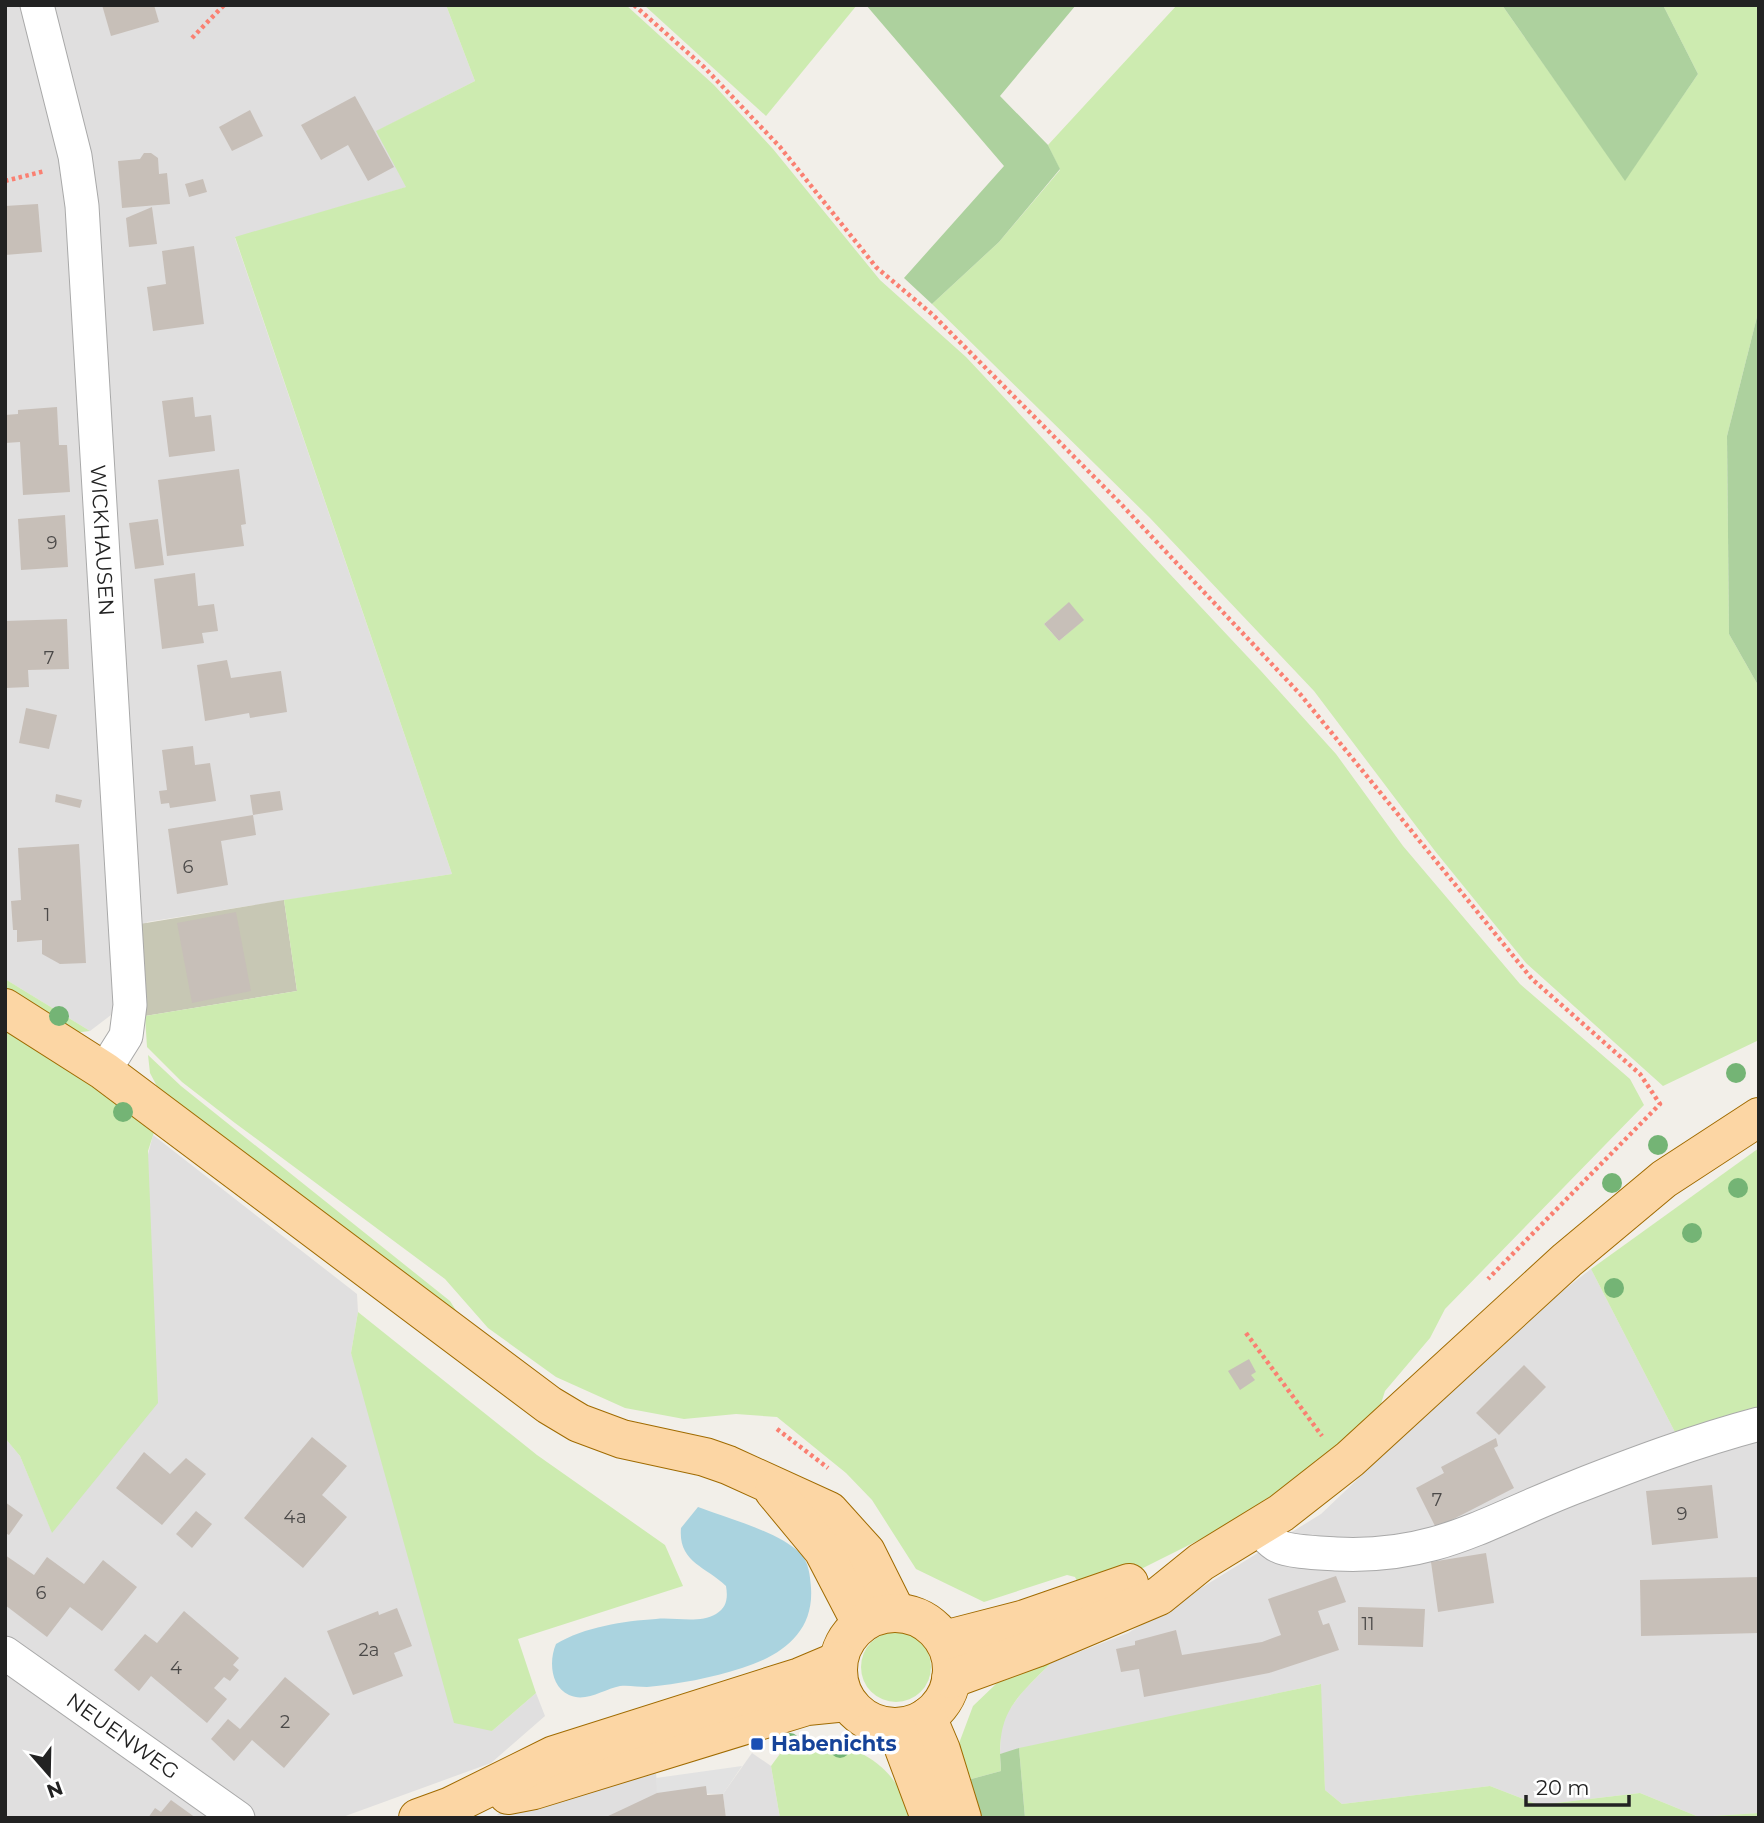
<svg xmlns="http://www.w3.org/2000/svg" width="1764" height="1823" viewBox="0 0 1764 1823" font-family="Montserrat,sans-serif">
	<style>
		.residential { fill: #e0dfdf }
		.construction { fill: #c7c7b4 }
		.grass { fill: #cdebb0; fill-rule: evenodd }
		.forest { fill: #add19e }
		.parking { fill: #e2e2e2 }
		.water { fill: #aad3df }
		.building { fill: #c7bfb8 }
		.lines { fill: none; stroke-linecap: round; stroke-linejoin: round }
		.minor-casing { stroke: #a9a9a9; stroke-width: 35 }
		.major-casing { stroke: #a06b00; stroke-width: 40 }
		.path { stroke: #fa8072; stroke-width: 4.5; stroke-dasharray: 3.5 3.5; stroke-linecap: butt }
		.minor { stroke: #fff; stroke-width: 33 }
		.major { stroke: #fcd6a4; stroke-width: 38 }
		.tree { fill: #74b475 }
		.transit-dot { fill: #1a4fb4; stroke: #fff; stroke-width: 2.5 }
		.labels { text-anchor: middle; stroke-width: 7; stroke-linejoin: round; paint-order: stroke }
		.number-label { font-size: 18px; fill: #4b4948 }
		.street-label { font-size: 21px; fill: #222; stroke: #fff }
		.transit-label { font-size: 21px; font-weight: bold; fill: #164399; stroke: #fff; text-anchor: start }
	</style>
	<rect width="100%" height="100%" fill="#f2efe9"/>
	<g class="residential">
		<path d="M5,5H446L475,81L377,131L407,187L235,238L452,874L147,922L111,1015L90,1031L5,979Z"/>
		<path d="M153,1135L357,1294L358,1312L351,1353L492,1731L536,1693L545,1716L491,1763L340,1818H5V1438L20,1456L52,1532Z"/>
		<path d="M1591,1269L1678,1438L1759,1436V1813L1699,1817L1640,1793L1539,1805L1490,1786L1342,1804L1325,1790L1320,1684L1000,1754L1001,1721L1023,1691L1051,1663L1128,1633L1321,1514L1524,1321Z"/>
		<path d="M752,1753L771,1766L780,1818H726L723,1794Z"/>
		<path d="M655,1765L661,1818L497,1815L502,1810Z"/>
	</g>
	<path class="construction" d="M284,900L297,991L145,1016L140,924Z"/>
	<g class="grass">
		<path d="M446,5H626L714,85L773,149L880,280L966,357L1261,671L1336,754L1403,846L1520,984L1630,1079L1644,1105L1445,1309L1430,1338L1385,1391L1379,1410L1282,1491L1211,1534L1141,1569L1077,1581L1075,1577L1067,1575L984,1602L916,1569L872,1500L846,1473L777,1417L736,1414L684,1419L625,1408L556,1377L488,1328L445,1279L235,1123L182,1082L147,1047L145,1016L297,991L284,900L452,874L235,237L406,187L376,131L475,81ZM1069,603L1083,620L1059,641L1044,624Z"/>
		<path d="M644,5H857L766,116Z"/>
		<path d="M1177,5H1502L1625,180L1698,74L1663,5H1759V309L1727,436L1729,634L1759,687V1040L1663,1086L1526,963L1435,851L1314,691L1150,518L932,304L999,242L1060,170L1048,145Z"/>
		<path d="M5,979L90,1031L73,1033L5,994Z"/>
		<path d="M5,1025L155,1129L148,1151L158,1403L52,1533L20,1456L5,1438Z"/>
		<path d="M148,1055L181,1086L450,1301L464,1323L160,1092L150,1073Z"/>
		<path d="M1759,1148V1418L1678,1438L1591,1269Z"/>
		<path d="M358,1312L537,1455L665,1545L683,1586L518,1639L536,1693L492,1731L454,1723L351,1353Z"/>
		<circle cx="896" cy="1667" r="35"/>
		<path d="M1051,1663C1012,1702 996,1714 1001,1771L964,1781L955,1754L973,1706L997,1683Z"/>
		<path d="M1321,1684L1325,1790L1342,1804L1490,1786L1539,1805L1640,1793L1699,1817L1759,1813V1818H1025L1019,1748Z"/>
		<path d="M833,1739C881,1762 892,1769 914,1818H780L771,1766L785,1747Z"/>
	</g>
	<g class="forest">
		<path d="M866,5H1076L1000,96L1048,145L1060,169L999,242L932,304L904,278L1004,166Z"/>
		<path d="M1502,5H1663L1698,74L1625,181Z"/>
		<path d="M1759,309V687L1729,634L1727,436Z"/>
		<path d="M1019,1748L1025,1818H976L964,1781L1001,1771L1000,1754Z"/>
	</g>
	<path class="parking" d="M742,1766L723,1794L657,1793L656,1778Z"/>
	<path class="water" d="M698,1507C727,1518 779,1532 800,1553C809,1562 810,1576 811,1588C814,1633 781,1656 742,1668C712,1678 678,1684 647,1687C638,1687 629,1685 620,1686C604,1689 586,1703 569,1695C550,1686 549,1660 556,1644C584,1627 624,1621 656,1619C675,1617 699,1624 716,1614C727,1607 728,1598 726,1586C705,1566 678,1562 681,1528Z"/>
	<g class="building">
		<path d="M102,5H154L159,22L111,36Z"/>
		<path d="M355,96L394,167L368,181L348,145L321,160L301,125Z"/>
		<path d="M250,110L263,136L232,151L219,127Z"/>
		<path d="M144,153H151L158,158L159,174L167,173L170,204L122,208L118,161L140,159Z"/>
		<path d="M203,179L207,192L189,197L185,184Z"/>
		<path d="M38,204L42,252L5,255V206Z"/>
		<path d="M152,207L157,244L129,247L126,218Z"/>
		<path d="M194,246L204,324L153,331L147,287L166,284L162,251Z"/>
		<path d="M193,397L195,417L211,415L215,451L169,457L162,401Z"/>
		<path d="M57,407L59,445H67L70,492L23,495L20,442L5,443V415L18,414V410Z"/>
		<path d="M239,469L246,524L241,525L244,546L167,556L158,480Z"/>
		<path d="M65,515L68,567L21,570L18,519Z"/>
		<path d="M158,519L164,565L135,569L129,523Z"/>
		<path d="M195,573L198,606L214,604L218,631L202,633L204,643L162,649L154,579Z"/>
		<path d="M1069,602L1084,620L1059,641L1044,624Z"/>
		<path d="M67,619L69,669L28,670L29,687L5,688V621Z"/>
		<path d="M227,660L231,678L281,671L287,712L250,718L249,713L205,721L197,665Z"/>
		<path d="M26,708L57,715L49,749L19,743Z"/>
		<path d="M193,746L195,765L210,763L216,801L170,808L169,803L161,804L159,791L167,790L162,750Z"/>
		<path d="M280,791L283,810L253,815L250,795Z"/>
		<path d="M56,794L82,800L80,808L55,802Z"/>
		<path d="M253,815L256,835L221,841L228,885L177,894L168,829Z"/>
		<path d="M79,844L86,963L60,964L42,954V940L17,942V930H13L11,901L21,900L18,848Z"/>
		<path d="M236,912L251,991L192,1003L177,923Z"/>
		<path d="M1249,1359L1256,1372L1251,1375L1255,1380L1240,1390L1228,1371Z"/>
		<path d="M1524,1365L1546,1387L1499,1435L1476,1413Z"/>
		<path d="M312,1437L347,1466L322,1495L347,1517L303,1568L244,1518Z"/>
		<path d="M1496,1438L1498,1446L1494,1448L1514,1488L1436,1528L1416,1488L1444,1473L1441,1467Z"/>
		<path d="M144,1452L170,1474L186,1458L206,1474L162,1525L116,1488Z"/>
		<path d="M1712,1485L1718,1538L1652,1545L1646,1491Z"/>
		<path d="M5,1502L23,1515L9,1535L5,1533Z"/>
		<path d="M196,1511L212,1524L192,1548L176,1534Z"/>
		<path d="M1486,1553L1494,1603L1438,1612L1431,1562Z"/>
		<path d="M5,1555L34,1575L47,1557L84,1584L103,1560L137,1587L102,1631L70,1607L47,1637L5,1605Z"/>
		<path d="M1336,1576L1346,1602L1318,1611L1323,1625L1329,1623L1339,1650L1269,1673L1144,1697L1139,1669L1121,1672L1116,1649L1135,1645V1641L1176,1630L1182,1655L1262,1642L1281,1635L1268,1599Z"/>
		<path d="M1758,1577L1759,1633L1641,1636L1640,1580Z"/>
		<path d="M1358,1607L1425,1609L1423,1647L1358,1645Z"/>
		<path d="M397,1608L412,1646L394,1653L403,1676L353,1695L327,1631L378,1611L379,1615Z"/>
		<path d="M184,1611L239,1658L233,1665L239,1670L230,1681L224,1677L214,1688L227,1699L207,1723L151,1676L139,1691L114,1670L145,1634L157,1643Z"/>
		<path d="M285,1677L330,1714L284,1768L252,1740L234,1761L211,1739L228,1719L240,1729Z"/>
		<path d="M706,1786L707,1795L723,1794L726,1818H604L657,1793Z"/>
		<path d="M171,1800L196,1818H148L155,1808L161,1812Z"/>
	</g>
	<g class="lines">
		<defs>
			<g id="minor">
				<path id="s1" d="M37,5L75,156L82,206L130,1005L126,1036L104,1071"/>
				<path d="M1258,1528C1264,1534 1271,1543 1278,1546C1289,1552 1322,1553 1336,1554C1435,1559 1486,1522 1573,1488C1634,1464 1695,1441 1759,1424"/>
				<path id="s2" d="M5,1653L238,1818"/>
			</g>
			<g id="major">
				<path d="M5,1008L104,1071L549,1405L579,1423L622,1439L705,1457L728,1465L829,1511L866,1552L896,1612"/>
				<path d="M774,1491L823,1550L861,1623"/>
				<circle cx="895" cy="1670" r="57"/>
				<path d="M944,1640L1025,1619L1129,1583"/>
				<path d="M951,1679L1036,1648L1159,1596L1201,1562L1281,1513L1350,1459L1567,1260L1664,1179L1759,1117"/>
				<path d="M927,1717L941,1750L962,1818"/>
				<path d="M896,1727L930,1818"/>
				<path d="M508,1795L534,1790L807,1706L847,1702"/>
				<path d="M418,1818L451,1806L554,1755L800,1677L838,1661"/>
			</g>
		</defs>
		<use href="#minor" class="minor-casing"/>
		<use href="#major" class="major-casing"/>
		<g class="path">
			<path d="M634,5L704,67L780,147L876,267L933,315L1120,503L1300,694L1532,979L1640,1074L1660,1104L1488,1279"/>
			<path d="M192,38L224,5"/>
			<path d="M5,181L45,171"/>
			<path d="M1246,1333L1322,1436"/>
			<path d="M777,1429L828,1468"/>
		</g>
		<use href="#minor" class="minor"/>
		<use href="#major" class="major"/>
	</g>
	<g class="tree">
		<circle cx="59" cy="1016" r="10"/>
		<circle cx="1736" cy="1073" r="10"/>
		<circle cx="123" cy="1112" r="10"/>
		<circle cx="1658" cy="1145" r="10"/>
		<circle cx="1612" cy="1183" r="10"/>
		<circle cx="1738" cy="1188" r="10"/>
		<circle cx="1692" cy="1233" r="10"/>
		<circle cx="1614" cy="1288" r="10"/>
		<circle cx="790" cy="1743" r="10"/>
		<circle cx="840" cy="1748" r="10"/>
	</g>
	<rect class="transit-dot" x="750" y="1737" width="14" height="14" rx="3.5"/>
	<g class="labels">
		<g class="number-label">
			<text x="52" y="549">9</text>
			<text x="49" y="664">7</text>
			<text x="188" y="873">6</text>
			<text x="47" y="921">1</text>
			<text x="1437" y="1506">7</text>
			<text x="1682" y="1520">9</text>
			<text x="295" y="1523">4a</text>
			<text x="41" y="1599">6</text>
			<text x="1368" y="1630">11</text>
			<text x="369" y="1656">2a</text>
			<text x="176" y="1674">4</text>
			<text x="285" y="1728">2</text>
		</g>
		<g class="street-label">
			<text dy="7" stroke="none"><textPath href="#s1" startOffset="541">WICKHAUSEN</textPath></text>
			<text dy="7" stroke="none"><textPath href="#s2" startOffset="144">NEUENWEG</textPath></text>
		</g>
		<g class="transit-label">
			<text x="771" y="1751">Habenichts</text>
		</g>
	</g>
	<rect width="1764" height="1823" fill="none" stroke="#222222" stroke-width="14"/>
	<g transform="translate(49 1774) rotate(160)" stroke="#ffffff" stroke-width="5" paint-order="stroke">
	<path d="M0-5L12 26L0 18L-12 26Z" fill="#222222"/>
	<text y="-10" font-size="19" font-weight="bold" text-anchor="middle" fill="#222222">N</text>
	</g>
	<path d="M1526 1795v10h103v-10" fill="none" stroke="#222222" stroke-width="3.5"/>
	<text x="1536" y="1795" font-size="21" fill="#222222" stroke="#ffffff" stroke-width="5" paint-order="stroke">20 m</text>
</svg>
